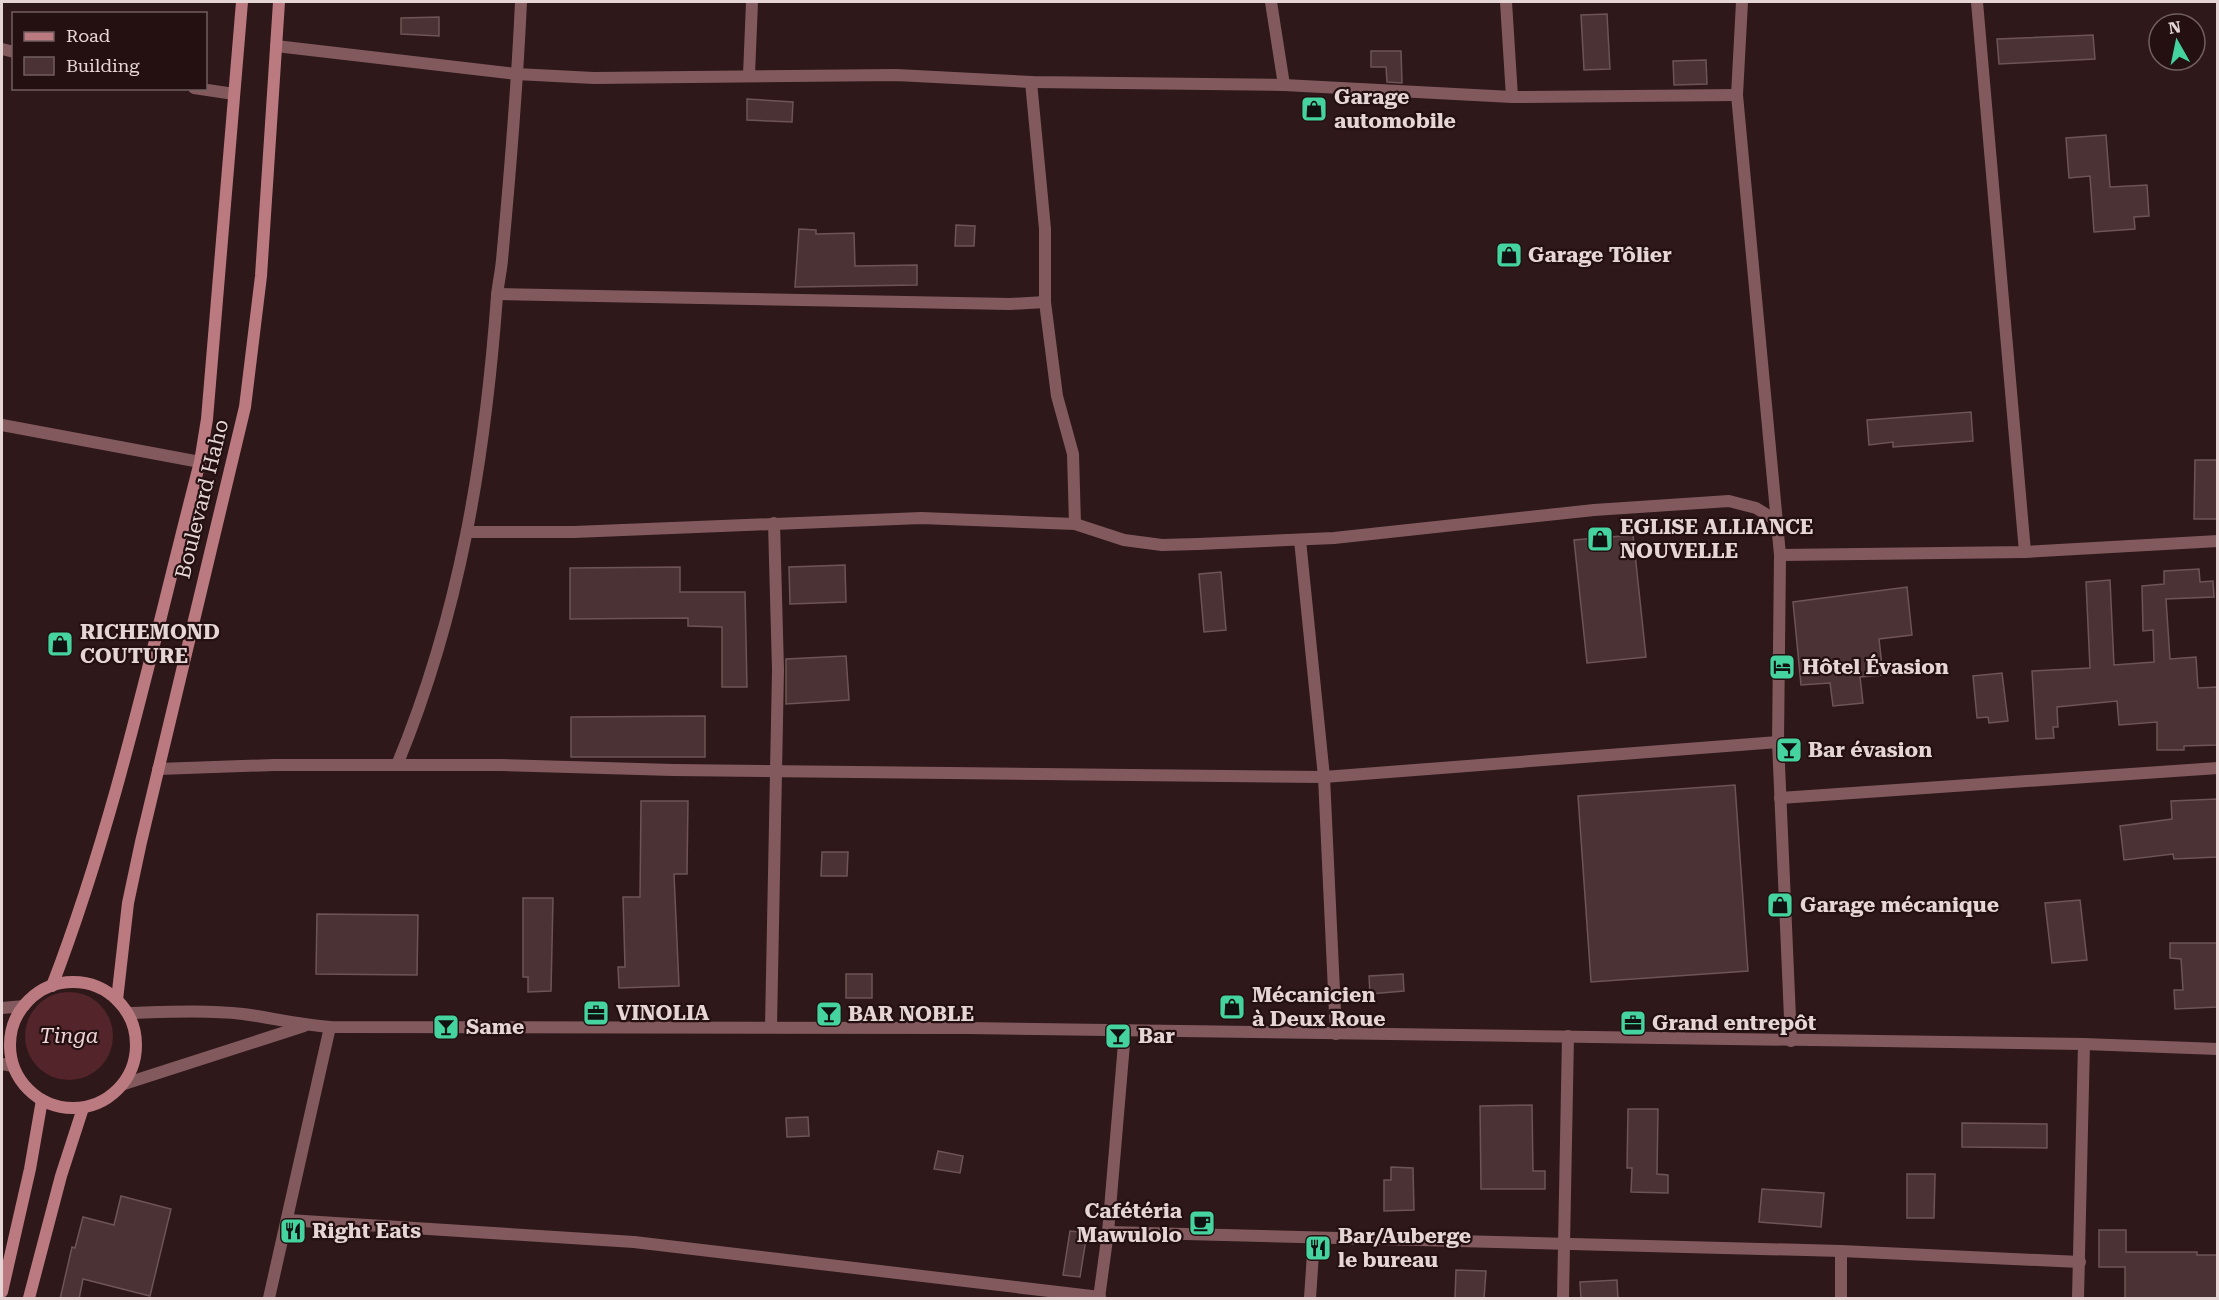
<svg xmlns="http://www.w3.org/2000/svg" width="2219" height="1300" viewBox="0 0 2219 1300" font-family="'Roboto Serif',serif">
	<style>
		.green { fill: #532429 }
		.building { fill: #4b3335; stroke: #6e5456; stroke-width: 1.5 }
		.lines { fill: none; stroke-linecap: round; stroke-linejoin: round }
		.street { stroke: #825a5d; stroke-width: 12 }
		.secondary { stroke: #bb7a80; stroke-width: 12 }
		.labels { text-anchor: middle; stroke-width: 4.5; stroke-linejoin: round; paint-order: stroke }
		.poi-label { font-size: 21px; font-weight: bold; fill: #e5d5d5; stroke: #240f11; text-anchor: start }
		.street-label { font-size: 21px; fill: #e5d5d5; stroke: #240f11 }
		.park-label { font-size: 21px; font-style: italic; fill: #eed4d5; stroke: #240f11 }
	</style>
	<rect width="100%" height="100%" fill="#2e181a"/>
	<circle class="green" cx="69" cy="1036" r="44"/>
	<g class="building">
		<path d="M1607,14L1610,69L1584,70L1581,15Z"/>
		<path d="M439,17V36L401,34V18Z"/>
		<path d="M2093,35L2095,59L1999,64L1997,39Z"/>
		<path d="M1371,51H1401L1402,83L1387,82L1386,67H1371Z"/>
		<path d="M1706,60L1707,84L1674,85L1673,61Z"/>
		<path d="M747,99L793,102L792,122L747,120Z"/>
		<path d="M2106,135L2110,187L2147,185L2149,216L2134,217L2135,229L2094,232L2090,176L2069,178L2066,138Z"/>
		<path d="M956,225L975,226L974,246H955Z"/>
		<path d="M799,229L816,230V234L854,233L855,266L917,265V285L795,287Z"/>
		<path d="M1971,412L1973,441L1893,447V442L1869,445L1867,420Z"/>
		<path d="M2195,460H2217V519H2194Z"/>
		<path d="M1633,535L1646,657L1587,663L1574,540Z"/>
		<path d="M845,565L846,602L790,604L789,567Z"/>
		<path d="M680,567V592H745L747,687H722V627L688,626V618L570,619V568Z"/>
		<path d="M2199,569L2200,582L2213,581L2214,597L2166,599L2170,659L2196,657L2198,688L2217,687V745L2184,746V750H2157V722L2119,725L2117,701L2057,707L2058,727H2053L2054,738L2036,739L2032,671L2090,668L2086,582L2110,580L2114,665L2154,662L2153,630L2143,631L2142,586L2164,584V571Z"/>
		<path d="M1221,572L1226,630L1204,632L1199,574Z"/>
		<path d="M1907,587L1912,635L1879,639L1883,675L1860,677L1863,703L1833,706L1830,683L1801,685L1793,602Z"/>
		<path d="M846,656L849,700L786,704V659Z"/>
		<path d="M2002,673L2008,721L1989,723L1988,717L1977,718L1973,676Z"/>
		<path d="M705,716V757H571V717Z"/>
		<path d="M1735,785L1748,971L1591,982L1578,796Z"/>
		<path d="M2217,799V857L2174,859L2173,854L2124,860L2120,826L2172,819L2171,801Z"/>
		<path d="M641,801H688L687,874H674L679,986L619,988L618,967H625L623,897H640Z"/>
		<path d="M822,852H848L847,876H821Z"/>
		<path d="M523,898H553L551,991L528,992V977H523Z"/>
		<path d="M2080,900L2087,960L2052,963L2045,903Z"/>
		<path d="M317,914L418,915L417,975L316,974Z"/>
		<path d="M2170,943H2217V1007L2175,1009L2174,990H2183L2181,959L2170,958Z"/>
		<rect x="846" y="974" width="26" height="24"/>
		<path d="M1403,974L1404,991L1370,994L1369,976Z"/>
		<path d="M1532,1105L1533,1171H1545V1189H1481L1480,1106Z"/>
		<path d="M1628,1109H1658L1657,1174L1668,1175V1193L1631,1192L1632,1168H1627Z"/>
		<path d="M808,1117L809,1136L787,1137L786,1118Z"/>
		<path d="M1962,1123L2047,1124V1148L1962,1147Z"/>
		<path d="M938,1151L963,1156L960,1173L934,1169Z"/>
		<path d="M1391,1167L1413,1168L1414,1210L1384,1211V1180H1391Z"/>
		<path d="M1907,1174H1935L1934,1218H1907Z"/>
		<path d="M1762,1189L1824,1193L1821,1227L1759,1222Z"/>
		<path d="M121,1196L171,1209L150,1296L83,1279L79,1299H60L72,1247L75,1248L83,1217L114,1225Z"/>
		<path d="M2099,1230H2126V1252H2197V1255H2217V1299H2125V1267H2099Z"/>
		<path d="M1070,1231L1087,1233L1080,1277L1063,1275Z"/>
		<path d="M1456,1270L1486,1271L1484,1299H1455Z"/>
		<path d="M1617,1280L1618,1299H1581L1580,1282Z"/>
	</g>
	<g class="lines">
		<g class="street">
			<path d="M1271,2L1284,85"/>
			<path d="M1506,2L1512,97"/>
			<path d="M1742,2L1737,95L1780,555L1778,742L1791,1041"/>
			<path d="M1977,2L2025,552"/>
			<path d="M276,46L516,74L594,78L896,75L1031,82L1284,85L1512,97L1737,95"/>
			<path d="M2,49L14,52"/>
			<path d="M749,75L752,2"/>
			<path d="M1031,82L1045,229V302L1057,396L1073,454L1075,524"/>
			<path d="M194,88L234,94"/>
			<path d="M497,294L1010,304L1045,302"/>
			<path d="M2,425L200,462"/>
			<path d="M467,532H574L921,518L1075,524L1124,540L1162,545L1198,544L1334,538L1594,510L1729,501L1756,508L1777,521"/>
			<path d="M1300,540L1324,777L1778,742"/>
			<path d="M1780,555L2025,552L2218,541"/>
			<path d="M397,765C460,613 485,459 497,296C498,284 501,272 502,260C510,174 517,88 521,2"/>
			<path d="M158,769L274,765H501L673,770L1324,777L1336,1034"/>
			<path d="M1780,798L2218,768"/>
			<path d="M2,1008L24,1006"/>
			<path d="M128,1013C166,1012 205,1010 243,1014C273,1018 301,1025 330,1027L968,1028L2084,1044L2218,1049"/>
			<path d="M771,1027L778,670L774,523"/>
			<path d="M2,1064L13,1066"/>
			<path d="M124,1084L304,1026"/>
			<path d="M288,1220L634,1242L1100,1297"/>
			<path d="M1108,1232L1841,1251L2080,1262"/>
			<path d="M1841,1251V1298"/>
			<path d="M269,1298L330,1027"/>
			<path d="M1099,1298L1108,1232L1125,1032"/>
			<path d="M1310,1298L1314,1239"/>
			<path d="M1563,1298L1568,1036"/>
			<path d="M2078,1298L2084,1044"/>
		</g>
		<g class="secondary">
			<circle cx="73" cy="1045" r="63"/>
			<path d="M52,986C117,817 154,638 200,462L207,419L242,2"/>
			<path d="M117,1000L128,903L141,842L245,407L261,276L279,2"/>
			<path d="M2,1292L30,1169L42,1100"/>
			<path d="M29,1298L61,1176L83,1108"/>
		</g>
	</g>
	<defs>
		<symbol id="shop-square" viewBox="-11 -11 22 22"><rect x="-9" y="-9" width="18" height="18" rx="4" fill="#45d49f" stroke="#240f11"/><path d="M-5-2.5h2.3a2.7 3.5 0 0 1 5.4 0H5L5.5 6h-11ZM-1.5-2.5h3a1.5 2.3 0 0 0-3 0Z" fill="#111"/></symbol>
		<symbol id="hotel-square" viewBox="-11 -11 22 22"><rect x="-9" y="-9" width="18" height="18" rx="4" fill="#45d49f" stroke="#240f11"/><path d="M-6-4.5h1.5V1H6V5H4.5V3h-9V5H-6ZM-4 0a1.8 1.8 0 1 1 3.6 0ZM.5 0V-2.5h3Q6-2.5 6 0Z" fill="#111"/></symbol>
		<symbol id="bar-square" viewBox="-11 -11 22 22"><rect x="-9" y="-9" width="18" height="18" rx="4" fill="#45d49f" stroke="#240f11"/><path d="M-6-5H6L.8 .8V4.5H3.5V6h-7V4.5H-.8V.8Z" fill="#111"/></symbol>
		<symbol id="office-square" viewBox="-11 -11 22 22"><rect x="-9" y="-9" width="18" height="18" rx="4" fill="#45d49f" stroke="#240f11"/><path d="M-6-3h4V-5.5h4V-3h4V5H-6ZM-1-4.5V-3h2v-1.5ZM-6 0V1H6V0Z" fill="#111"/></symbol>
		<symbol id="cafe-square" viewBox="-11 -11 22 22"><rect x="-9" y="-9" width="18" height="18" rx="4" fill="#45d49f" stroke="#240f11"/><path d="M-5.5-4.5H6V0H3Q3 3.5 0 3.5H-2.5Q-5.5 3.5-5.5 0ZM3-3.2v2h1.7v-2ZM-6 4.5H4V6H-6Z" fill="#111"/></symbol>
		<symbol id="restaurant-square" viewBox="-11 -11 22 22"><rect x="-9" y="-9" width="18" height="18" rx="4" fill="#45d49f" stroke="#240f11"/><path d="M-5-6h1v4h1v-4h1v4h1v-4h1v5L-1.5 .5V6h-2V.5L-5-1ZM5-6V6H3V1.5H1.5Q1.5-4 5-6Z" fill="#111"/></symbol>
	</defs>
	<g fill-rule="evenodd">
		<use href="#shop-square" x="1299" y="94" width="30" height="30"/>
		<use href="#shop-square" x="1494" y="240" width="30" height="30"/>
		<use href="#shop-square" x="1585" y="524" width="30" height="30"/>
		<use href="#shop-square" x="45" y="629" width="30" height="30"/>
		<use href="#hotel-square" x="1767" y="652" width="30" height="30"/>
		<use href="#bar-square" x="1774" y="735" width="30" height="30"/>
		<use href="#shop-square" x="1765" y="890" width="30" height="30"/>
		<use href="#shop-square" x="1217" y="992" width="30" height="30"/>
		<use href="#office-square" x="581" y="998" width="30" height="30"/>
		<use href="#bar-square" x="814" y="999" width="30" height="30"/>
		<use href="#office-square" x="1618" y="1008" width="30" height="30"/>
		<use href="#bar-square" x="431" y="1012" width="30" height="30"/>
		<use href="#bar-square" x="1103" y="1021" width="30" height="30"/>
		<use href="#cafe-square" x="1187" y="1208" width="30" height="30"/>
		<use href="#restaurant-square" x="278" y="1216" width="30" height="30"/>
		<use href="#restaurant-square" x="1303" y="1233" width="30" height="30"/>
	</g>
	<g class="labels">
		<g class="poi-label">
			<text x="1334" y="104">Garage<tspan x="1334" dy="24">automobile</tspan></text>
			<text x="1528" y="262">Garage Tôlier</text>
			<text x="1620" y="534">EGLISE ALLIANCE<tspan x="1620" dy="24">NOUVELLE</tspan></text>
			<text x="80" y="639">RICHEMOND<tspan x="80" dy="24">COUTURE</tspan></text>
			<text x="1802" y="674">Hôtel Évasion</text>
			<text x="1808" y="757">Bar évasion</text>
			<text x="1800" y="912">Garage mécanique</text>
			<text x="1252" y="1002">Mécanicien<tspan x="1252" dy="24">à Deux Roue</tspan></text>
			<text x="616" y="1020">VINOLIA</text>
			<text x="848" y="1021">BAR NOBLE</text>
			<text x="1652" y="1030">Grand entrepôt</text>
			<text x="466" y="1034">Same</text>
			<text x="1138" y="1043">Bar</text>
			<text x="1182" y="1218" text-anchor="end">Cafétéria<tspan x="1182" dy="24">Mawulolo</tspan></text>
			<text x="312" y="1238">Right Eats</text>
			<text x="1338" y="1243">Bar/Auberge<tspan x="1338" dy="24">le bureau</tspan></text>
		</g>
		<g class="street-label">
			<text transform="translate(202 499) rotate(-76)" y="7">Boulevard Haho</text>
		</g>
		<g class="park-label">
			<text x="69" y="1043">Tinga</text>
		</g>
	</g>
	<rect width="2219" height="1300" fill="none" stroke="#e5d5d5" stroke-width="6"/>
	<rect x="12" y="12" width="195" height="78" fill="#240f11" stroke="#715e5f" stroke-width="1.5"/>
	<rect x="24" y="32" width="30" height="9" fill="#bb7a80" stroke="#715e5f" stroke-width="1.5"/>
	<text x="66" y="42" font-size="18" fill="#e5d5d5">Road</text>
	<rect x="24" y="57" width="30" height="18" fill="#4b3335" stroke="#715e5f" stroke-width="1.5"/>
	<text x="66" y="72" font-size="18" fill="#e5d5d5">Building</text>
	<g transform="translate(2177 42) rotate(351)"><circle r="28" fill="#240f11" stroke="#715e5f" stroke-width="1.5"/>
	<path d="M0-4.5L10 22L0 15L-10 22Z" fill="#45d49f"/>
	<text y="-9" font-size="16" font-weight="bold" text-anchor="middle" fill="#e5d5d5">N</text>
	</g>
</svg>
